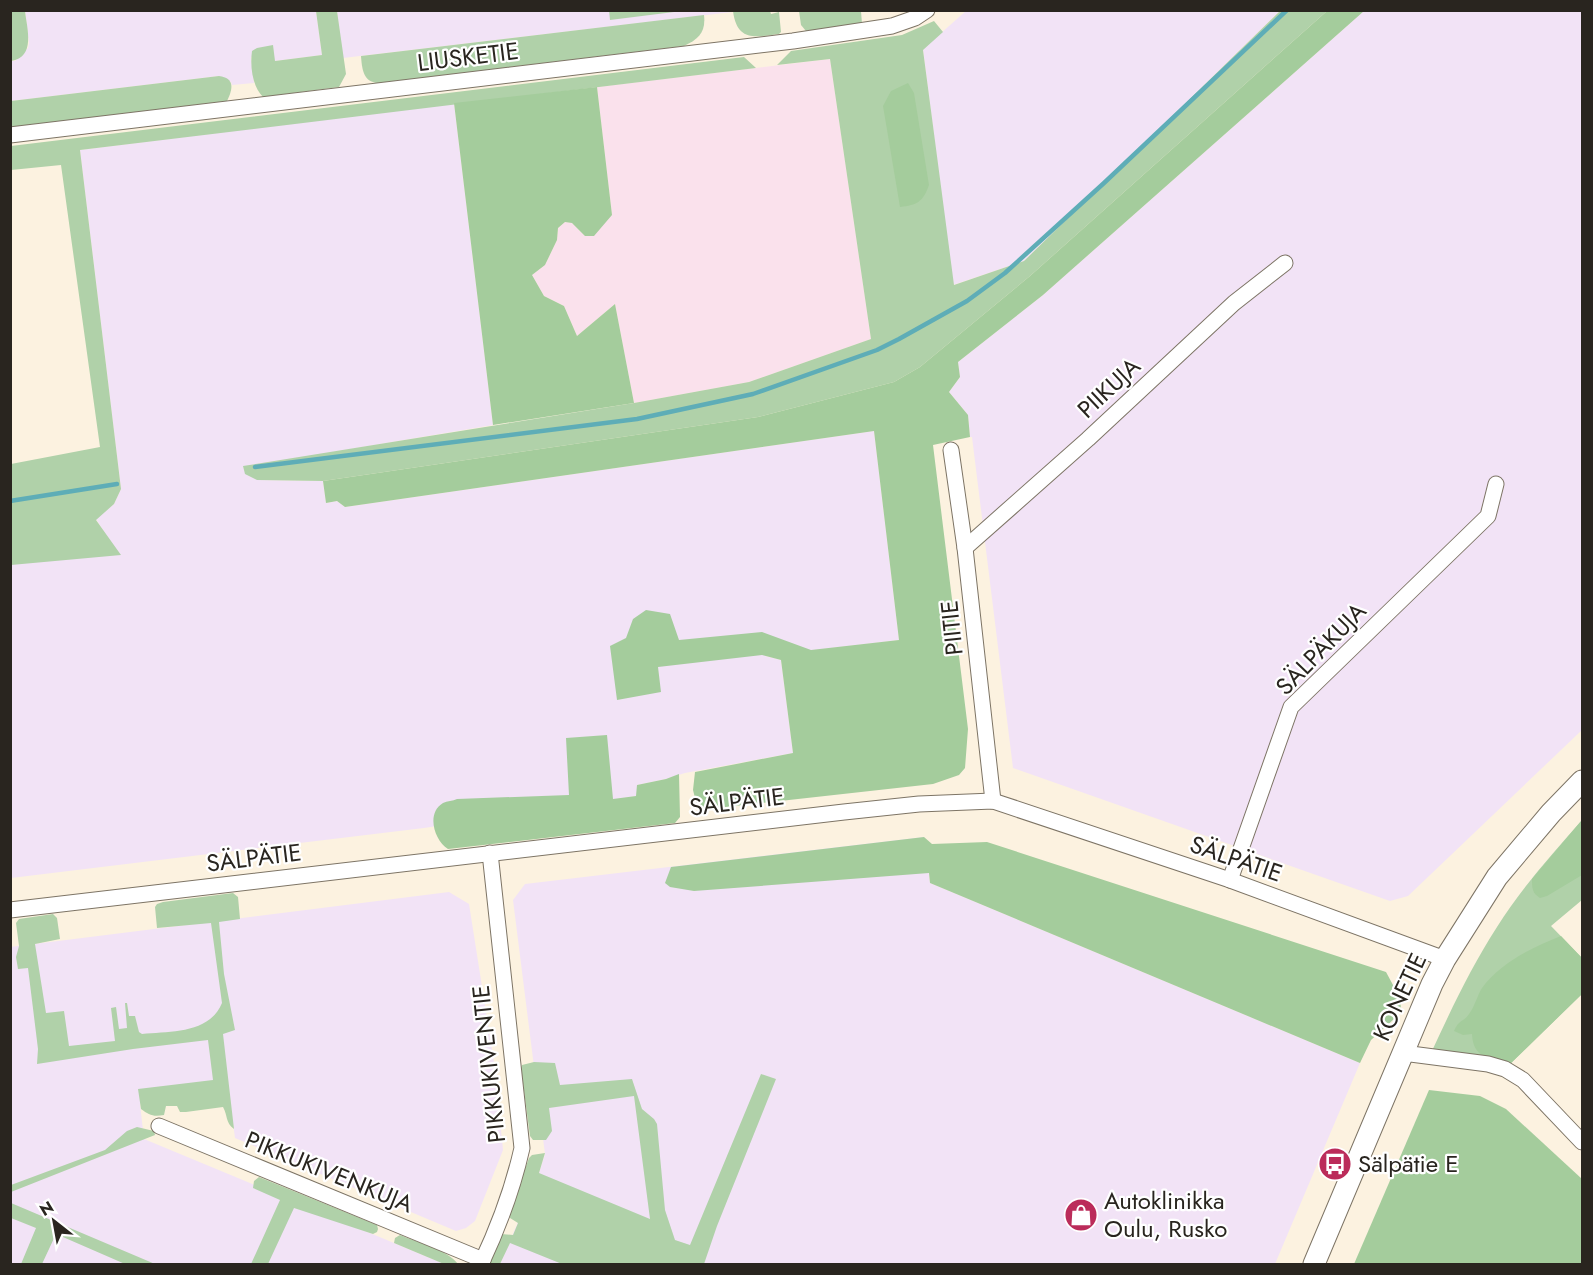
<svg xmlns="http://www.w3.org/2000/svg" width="1593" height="1275" viewBox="0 0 1593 1275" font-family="Jost,sans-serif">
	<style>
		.commercial { fill: #fae1ec }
		.industrial { fill: #f2e3f6 }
		.green { fill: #b0d1a9 }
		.forest { fill: #a4cc9c }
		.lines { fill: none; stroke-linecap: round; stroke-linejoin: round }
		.stream { stroke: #5eadb7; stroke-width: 4.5 }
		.street-casing { stroke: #7d7465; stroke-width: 17 }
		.secondary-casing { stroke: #7d7465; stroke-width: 23 }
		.street { stroke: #fff; stroke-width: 15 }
		.secondary { stroke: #fff; stroke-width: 21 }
		.labels { text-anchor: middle; stroke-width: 4.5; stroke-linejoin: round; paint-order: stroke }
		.street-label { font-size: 24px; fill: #29251f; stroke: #fff }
		.poi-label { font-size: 24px; fill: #29251f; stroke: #fff; text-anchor: start }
	</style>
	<rect width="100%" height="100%" fill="#fcf2e0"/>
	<path class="commercial" d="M830,59L871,339L749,382L634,403L615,304L577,336L564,306L544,296L532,275L545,265L557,240L558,228L565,222L572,223L585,236L612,215L597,87Z"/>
	<g class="industrial">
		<path d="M25,10L316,11L322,55L275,61L251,57L254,83L232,85L231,82L219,76L11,101L10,61H15L28,48L29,43Z"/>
		<path d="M337,11H741L343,58Z"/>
		<path d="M966,11H1280L1024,261L953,285L923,49Z"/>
		<path d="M1364,11H1582V730L1408,896L1390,901L1013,768L972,437H970L968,415L949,392L960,377L958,362L1043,295Z"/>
		<path d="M454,103L493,425L243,467L257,480L323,481L326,503L337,501L345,507L874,431L899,640L765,656L781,660L793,753L685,773L666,779L637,785V796L424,828L11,878L10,546L106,535L96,519L114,504L121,489L80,150Z"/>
		<path d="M924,837L930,883L1360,1063L1275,1264H500L539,1173L545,1154L513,900L525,884Z"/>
		<path d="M449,892L469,904L495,1069L503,1150L475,1221L466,1228L456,1231L235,1138L229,1093L140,1104L144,1139L442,1263L443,1264H11L10,947Z"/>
	</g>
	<g class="green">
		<path d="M609,10H682V11L610,20Z"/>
		<path d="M741,10L770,11L771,14L779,12L781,32L779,34C755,37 737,42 733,11Z"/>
		<path d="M10,11H25C27,29 36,57 11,61Z"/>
		<path d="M316,11H337L346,74L339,87L263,97C252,86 250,66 252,51L257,48L273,45L275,61L322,55Z"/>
		<path d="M799,11H861L862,24L806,31L801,25Z"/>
		<path d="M1280,11H1327L1030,276L920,367L894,382L758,417L323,481L257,480L245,474L243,466L634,403L749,382L871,339L830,59L777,65L791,51L902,35L934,21L943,32L923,50L954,285L1024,261Z"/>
		<path d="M704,15C706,32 699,39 684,46L378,83C363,82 362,69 361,56Z"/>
		<path d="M744,57L756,68L80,150L121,489L114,504L96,520L121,555L11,565V464L100,447L61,165L11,170V146Z"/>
		<path d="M219,76C235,78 233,89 227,101L11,127V101Z"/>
		<path d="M1582,820V900L1551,926L1582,958V994L1509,1065L1431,1053C1451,1010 1471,967 1497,927C1520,890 1553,853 1582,820Z"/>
		<path d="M233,893L238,897L240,919L219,922L224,974L235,1030L223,1034L234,1129C225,1122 228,1116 223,1107L186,1112H180L177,1106H166L164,1115C153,1117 149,1115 141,1109L138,1089L213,1080L208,1040L133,1049L37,1064L38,1049L28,968L18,969L16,957L19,946L16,923L19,919L53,914L57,918L60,939L35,944L46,1013L64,1011L69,1046L115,1041L111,1008L116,1007L119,1029L127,1028L125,1003H127L129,1016H135L139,1032L142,1034C171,1031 209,1034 222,1003L211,923L157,928L155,907L157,904L163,902Z"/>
		<path d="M534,1062L555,1063L560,1085L632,1079L642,1109L654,1119L657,1124L665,1210L675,1240L690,1245L761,1074L776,1079L717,1226L704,1264L655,1263L654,1264H562L510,1243L500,1264H488L501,1234L513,1235L518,1223L510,1218L508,1215L529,1158L532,1155L545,1153L539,1173L650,1219L634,1096L549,1108L552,1131L546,1140H533L530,1136L521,1068L522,1065Z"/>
		<path d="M137,1127L154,1131L155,1135L11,1192V1185L105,1150L127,1131Z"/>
		<path d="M259,1177L377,1225L378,1229L377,1232L373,1234L294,1208L268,1264H251L280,1200L253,1188L254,1181Z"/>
		<path d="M10,1203H11L155,1264H125L56,1234L42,1264H21L36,1228L11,1218Z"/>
		<path d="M400,1235C416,1242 448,1250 458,1264H444L394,1243L395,1238Z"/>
	</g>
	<g class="forest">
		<path d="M1327,11H1364L1043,295L958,362L960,377L949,392L968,415L970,437L933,445L968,729L965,768L959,775L933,784L698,810L693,790L695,772L793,753L781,660L762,655L658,667L661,692L617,700L610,646L626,638L633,619L646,610L670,614L679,640L762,632L811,650L899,640L874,431L345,507L337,501L326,503L323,481L758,417L894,382L920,367L1030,276Z"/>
		<path d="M908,83L914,93L929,185C923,202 917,205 900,207L883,106L891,91Z"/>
		<path d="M597,87L612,215L594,236H585L572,223L565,222L558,228L557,240L545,265L532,275L544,296L564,306L577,336L615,304L634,403L493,425L454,103Z"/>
		<path d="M607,735L613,799L636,796L637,785L666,779L679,774L680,817L675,823L448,849C434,840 426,813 443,803C447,801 453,801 457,799L569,795L566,738Z"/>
		<path d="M1582,820V875L1547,896L1540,898C1532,893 1532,888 1532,879Z"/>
		<path d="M924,837L932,844L987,842L1386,972L1400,998L1401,1009L1394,1019L1371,1040L1360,1063L930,883L929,873L694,891L670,887L665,883L671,867Z"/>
		<path d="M1561,936L1582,958V994L1509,1065C1489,1058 1473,1058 1472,1034L1463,1035L1454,1031C1459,1019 1464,1022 1469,1014C1475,1006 1477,996 1482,988C1500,963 1533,947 1561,936Z"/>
		<path d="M1429,1090L1480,1096L1506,1109L1582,1179V1264H1354Z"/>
	</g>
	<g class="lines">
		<g class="stream">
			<path d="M255,467L637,419L753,394L877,350L899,339L967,301L1005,273L1104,183L1287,10"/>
			<path d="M10,501L117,484"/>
		</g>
		<defs>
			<g id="street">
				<path d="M10,135L793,41L892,26L915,18L927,10"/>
				<path d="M951,450L965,548L993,801"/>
				<path d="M965,548L1088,439L1234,303L1285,263"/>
				<path d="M1230,880L1291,707L1488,516L1496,484"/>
				<path d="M10,910L844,812L919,804L993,801L1230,880L1445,959"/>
				<path d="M1403,1053L1488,1064L1505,1069L1523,1080L1582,1142"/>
				<path d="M159,1126L483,1260"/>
				<path d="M481,1264C498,1228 513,1188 522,1148L490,853"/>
			</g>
			<path id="secondary" d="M1314,1264L1403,1053L1432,984L1445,959L1497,877L1551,813L1582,781"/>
		</defs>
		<use href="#street" class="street-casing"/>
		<use href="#secondary" class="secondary-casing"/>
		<use href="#street" class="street"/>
		<use href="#secondary" class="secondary"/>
	</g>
	<defs>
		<symbol id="bus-disc" viewBox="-11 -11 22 22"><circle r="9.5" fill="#bb2c5a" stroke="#fff"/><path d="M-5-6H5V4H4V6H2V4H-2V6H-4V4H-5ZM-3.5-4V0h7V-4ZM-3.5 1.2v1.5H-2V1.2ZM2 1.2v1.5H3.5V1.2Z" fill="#fff"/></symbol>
		<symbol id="shop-disc" viewBox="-11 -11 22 22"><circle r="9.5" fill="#bb2c5a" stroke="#fff"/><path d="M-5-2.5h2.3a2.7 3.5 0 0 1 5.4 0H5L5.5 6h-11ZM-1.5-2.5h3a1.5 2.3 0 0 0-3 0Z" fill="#fff"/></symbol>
	</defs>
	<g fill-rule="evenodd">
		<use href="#bus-disc" x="1316" y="1145" width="38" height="38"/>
		<use href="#shop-disc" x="1062" y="1196" width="38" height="38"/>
	</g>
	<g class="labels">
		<g class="street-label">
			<text transform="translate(468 57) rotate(-7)" y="8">LIUSKETIE</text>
			<text transform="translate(1109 388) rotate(-43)" y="8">PIIKUJA</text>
			<text transform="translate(952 628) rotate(-96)" y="8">PIITIE</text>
			<text transform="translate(1321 649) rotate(-46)" y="8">SÄLPÄKUJA</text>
			<text transform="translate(737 802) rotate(-7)" y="8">SÄLPÄTIE</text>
			<text transform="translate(254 858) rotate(-7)" y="8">SÄLPÄTIE</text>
			<text transform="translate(1236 859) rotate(19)" y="8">SÄLPÄTIE</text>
			<text transform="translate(1400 997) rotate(-65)" y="8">KONETIE</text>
			<text transform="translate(489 1064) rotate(-96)" y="8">PIKKUKIVENTIE</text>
			<text transform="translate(329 1172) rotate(22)" y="8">PIKKUKIVENKUJA</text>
		</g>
		<g class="poi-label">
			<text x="1358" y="1172">Sälpätie E</text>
			<text x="1104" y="1209">Autoklinikka<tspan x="1104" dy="28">Oulu, Rusko</tspan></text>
		</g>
	</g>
	<rect width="1593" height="1275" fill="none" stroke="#29251f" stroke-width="24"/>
	<g transform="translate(54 1221) rotate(329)" stroke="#ffffff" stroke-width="4.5" paint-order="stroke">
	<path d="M0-4.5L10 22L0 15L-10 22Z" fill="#29251f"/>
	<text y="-9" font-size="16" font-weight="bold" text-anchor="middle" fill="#29251f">N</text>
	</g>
</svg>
